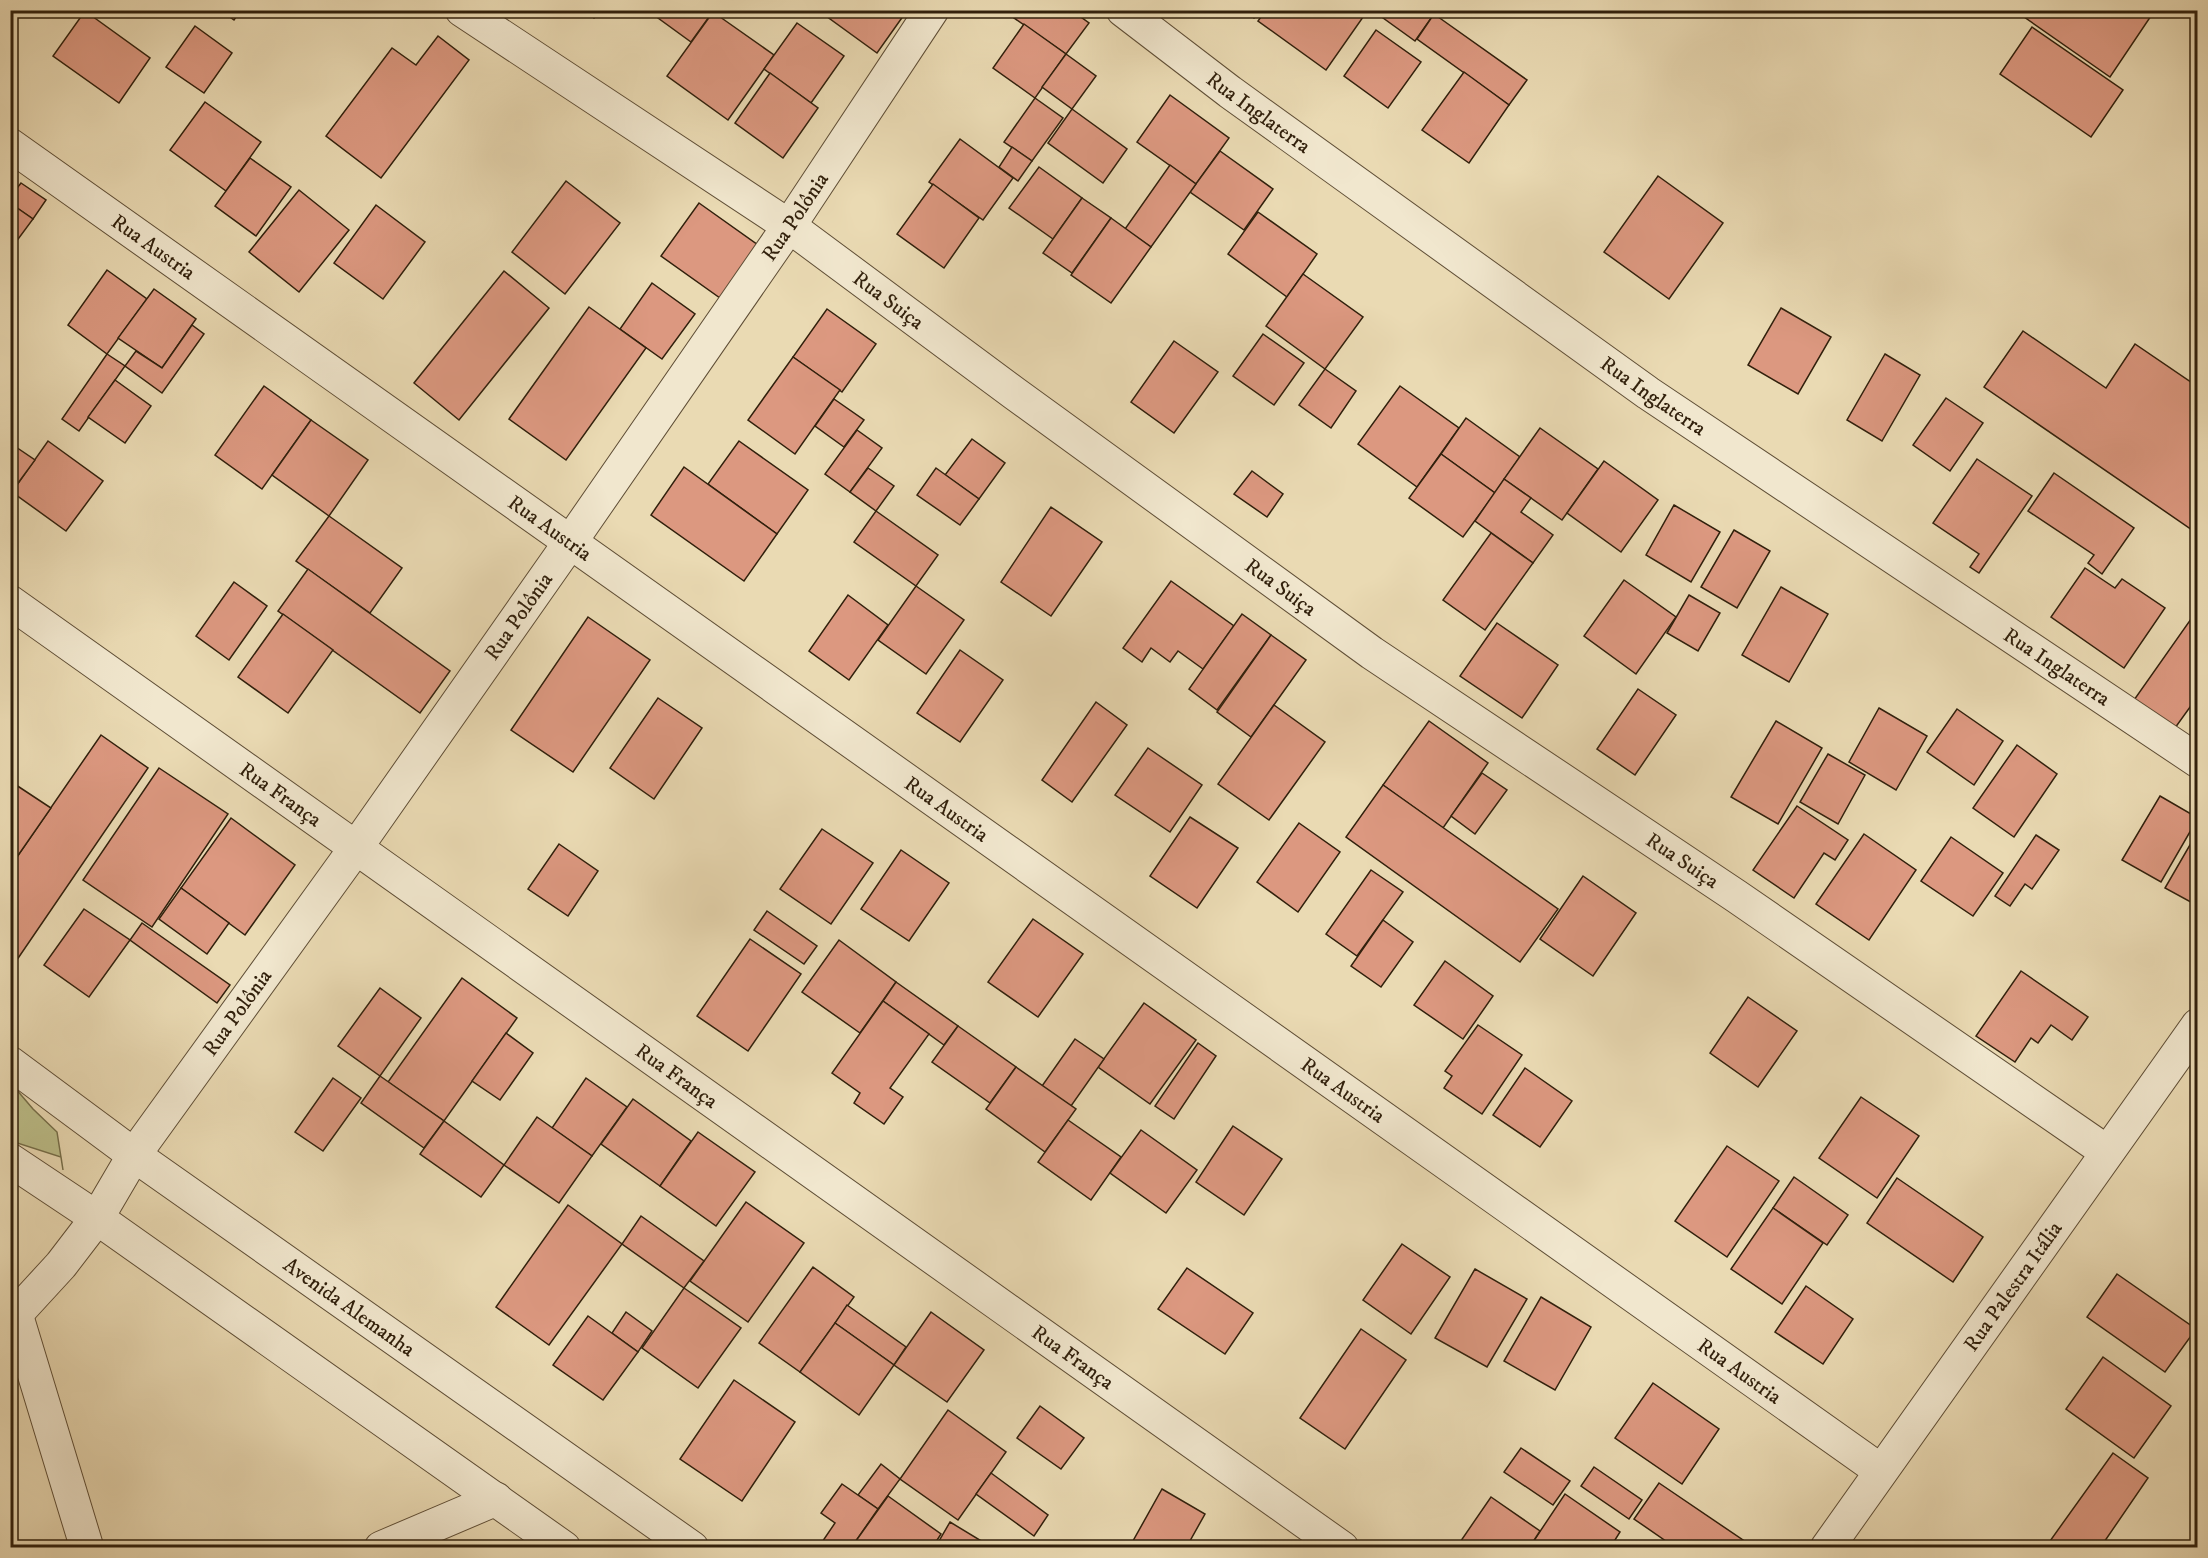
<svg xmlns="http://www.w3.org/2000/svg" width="2208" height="1558" viewBox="0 0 2208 1558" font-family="'IM FELL DW Pica',serif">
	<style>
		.green { fill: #bcbe89; stroke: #766f4a; stroke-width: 1.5 }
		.building { fill: #dc9880; stroke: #31200c; stroke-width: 1.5 }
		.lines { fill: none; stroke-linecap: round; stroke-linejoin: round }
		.street-casing { stroke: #5f4e36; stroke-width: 35 }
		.street { stroke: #f1e7ce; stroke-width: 33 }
		.labels { text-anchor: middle; stroke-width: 4.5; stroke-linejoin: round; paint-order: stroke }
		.street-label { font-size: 21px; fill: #31200c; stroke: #f1e7ce }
	</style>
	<rect width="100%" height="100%" fill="#eadab3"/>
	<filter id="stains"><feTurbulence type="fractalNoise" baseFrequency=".00333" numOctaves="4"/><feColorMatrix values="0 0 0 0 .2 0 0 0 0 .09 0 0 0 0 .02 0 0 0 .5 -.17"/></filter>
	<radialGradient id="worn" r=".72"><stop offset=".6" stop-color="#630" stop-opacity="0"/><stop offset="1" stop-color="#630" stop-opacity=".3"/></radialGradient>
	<path class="green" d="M10,1082L33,1109L57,1132L63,1170L61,1157L11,1141Z"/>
	<g class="building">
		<path d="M220,10H241L234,20Z"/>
		<path d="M583,10H600L594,18Z"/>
		<path d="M647,10H714L691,42Z"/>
		<path d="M829,10H904L906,12L877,53L826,16Z"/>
		<path d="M1019,10H1071L1089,23L1066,54L1014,18Z"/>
		<path d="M1243,10H1259L1254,18Z"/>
		<path d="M1266,10H1368L1326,70L1258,21Z"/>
		<path d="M1372,10H1430L1434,14L1415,41Z"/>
		<path d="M2014,10H2155L2110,77Z"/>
		<path d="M85,11L150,58L119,103L53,56Z"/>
		<path d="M713,12L774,55L728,120L667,76Z"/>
		<path d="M1434,14L1527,80L1509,105L1417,39Z"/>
		<path d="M797,23L844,56L811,103L764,69Z"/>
		<path d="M1024,24L1066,54L1035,98L993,68Z"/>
		<path d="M195,26L232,53L204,93L166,67Z"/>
		<path d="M2032,27L2123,90L2091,137L2000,74Z"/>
		<path d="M1376,30L1421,62L1388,108L1344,76Z"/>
		<path d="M438,36L469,60L381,178L326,136L392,48L416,65Z"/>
		<path d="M1066,54L1096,76L1072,109L1042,87Z"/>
		<path d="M1464,72L1509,105L1469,163L1422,130Z"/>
		<path d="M770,73L818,108L783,158L735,123Z"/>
		<path d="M1170,95L1229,138L1196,184L1137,142Z"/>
		<path d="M1035,98L1063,118L1032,161L1004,142Z"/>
		<path d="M205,102L261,142L226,191L170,150Z"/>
		<path d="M1072,109L1127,149L1103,183L1048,143Z"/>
		<path d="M960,139L1013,178L983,220L929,182Z"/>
		<path d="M1012,147L1032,161L1018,181L999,167Z"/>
		<path d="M1220,151L1273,189L1244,230L1190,192Z"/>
		<path d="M250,158L291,187L256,236L215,206Z"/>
		<path d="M1170,165L1196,184L1151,247L1125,229Z"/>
		<path d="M1039,167L1082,198L1053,239L1009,208Z"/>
		<path d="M1658,176L1723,223L1669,299L1604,252Z"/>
		<path d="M566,181L620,223L565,294L512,252Z"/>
		<path d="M21,183L46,200L33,219L10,203V197Z"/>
		<path d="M933,184L979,218L944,268L897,234Z"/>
		<path d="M299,190L349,230L299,292L249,252Z"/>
		<path d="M1082,198L1111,218L1072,273L1043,253Z"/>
		<path d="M10,203L33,219L10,250Z"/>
		<path d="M699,203L758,245L720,298L661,256Z"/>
		<path d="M376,205L425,242L383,299L334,263Z"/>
		<path d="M1258,212L1317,254L1287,297L1228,254Z"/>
		<path d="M1111,218L1151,247L1111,303L1071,275Z"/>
		<path d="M107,270L147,299L107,354L68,325Z"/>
		<path d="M504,271L549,308L459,420L414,383Z"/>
		<path d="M1303,274L1363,317L1325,369L1266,326Z"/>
		<path d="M652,283L695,314L662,359L620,329Z"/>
		<path d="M154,289L196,319L162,368L118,338Z"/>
		<path d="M589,307L646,348L566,460L509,419Z"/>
		<path d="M1781,308L1831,337L1798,394L1748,365Z"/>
		<path d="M827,309L876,344L842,392L793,357Z"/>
		<path d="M192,325L204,334L162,393L125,366L136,351L162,368Z"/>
		<path d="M2023,331L2106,388L2135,344L2198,387V534L1984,387Z"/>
		<path d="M1263,334L1304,363L1274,405L1233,376Z"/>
		<path d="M1174,341L1218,372L1174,433L1131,402Z"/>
		<path d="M107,354L125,366L79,431L62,419Z"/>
		<path d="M1885,354L1920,375L1882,441L1847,420Z"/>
		<path d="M793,357L840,390L795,454L748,420Z"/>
		<path d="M1325,369L1356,391L1331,428L1299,405Z"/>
		<path d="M115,380L151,406L125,443L88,417Z"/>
		<path d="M264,386L311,420L262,489L215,455Z"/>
		<path d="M1400,386L1459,428L1417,487L1358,444Z"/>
		<path d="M1946,398L1983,423L1950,471L1913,445Z"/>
		<path d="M834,399L864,420L844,447L815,426Z"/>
		<path d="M1466,418L1520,457L1495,493L1441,454Z"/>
		<path d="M311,420L368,460L329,516L272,475Z"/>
		<path d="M1540,428L1598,469L1562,520L1504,479Z"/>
		<path d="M857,430L882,448L850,492L825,474Z"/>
		<path d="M972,439L1005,463L979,499L945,475Z"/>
		<path d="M48,441L103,481L66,531L12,492Z"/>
		<path d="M739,441L808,490L777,534L708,484Z"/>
		<path d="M10,443L35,460L10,494Z"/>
		<path d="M1441,454L1495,493L1463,537L1409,498Z"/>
		<path d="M1977,459L2032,496L1979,573L1970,567L1979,554L1933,523Z"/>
		<path d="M1604,461L1658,500L1621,552L1567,513Z"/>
		<path d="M684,467L777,534L744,581L651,515Z"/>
		<path d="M868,468L894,486L876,511L850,492Z"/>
		<path d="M936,468L979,499L960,525L917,495Z"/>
		<path d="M1252,471L1283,494L1267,517L1234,494Z"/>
		<path d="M2054,473L2134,528L2102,574L2088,563L2094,555L2028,511Z"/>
		<path d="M1504,479L1531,498L1521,512L1553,535L1533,563L1475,521Z"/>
		<path d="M1674,505L1720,532L1691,582L1646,555Z"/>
		<path d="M1051,507L1102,542L1051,616L1001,582Z"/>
		<path d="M876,511L938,555L916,586L854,542Z"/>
		<path d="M329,516L402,568L370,613L296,561Z"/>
		<path d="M1734,530L1770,551L1737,608L1701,587Z"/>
		<path d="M1491,533L1533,563L1485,630L1443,600Z"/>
		<path d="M2085,568L2115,588L2122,579L2165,608L2124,668L2051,617Z"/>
		<path d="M308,569L450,671L420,713L278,611Z"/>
		<path d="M1624,580L1676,617L1636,674L1584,636Z"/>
		<path d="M1171,581L1234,626L1203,669L1178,651L1170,662L1151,648L1142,662L1123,648Z"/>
		<path d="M234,582L267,606L229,660L196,636Z"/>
		<path d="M916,586L964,620L926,674L878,640Z"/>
		<path d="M1781,587L1828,614L1789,682L1742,655Z"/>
		<path d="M848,595L888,625L849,680L809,651Z"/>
		<path d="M1689,595L1720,613L1698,651L1667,633Z"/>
		<path d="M2198,609V696L2175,728L2134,700Z"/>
		<path d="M283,614L333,650L288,713L238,677Z"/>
		<path d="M1242,614L1271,635L1217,710L1189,689Z"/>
		<path d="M588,617L650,660L573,772L511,730Z"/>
		<path d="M1497,623L1558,665L1522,718L1460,676Z"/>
		<path d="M1271,635L1306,660L1251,737L1217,712Z"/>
		<path d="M960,650L1003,680L960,742L917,713Z"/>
		<path d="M1638,689L1676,715L1635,775L1597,749Z"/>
		<path d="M658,698L702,728L654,799L610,768Z"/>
		<path d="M1096,702L1127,725L1072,802L1042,780Z"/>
		<path d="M1274,705L1325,742L1269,820L1218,784Z"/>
		<path d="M1879,708L1927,736L1896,790L1849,762Z"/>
		<path d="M1957,709L2003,741L1974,785L1927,752Z"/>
		<path d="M1429,721L1488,763L1443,828L1383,785Z"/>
		<path d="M1776,721L1822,748L1778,824L1731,797Z"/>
		<path d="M101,735L148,768L10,970V867Z"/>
		<path d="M2017,745L2057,774L2014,837L1973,808Z"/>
		<path d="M1148,748L1202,785L1170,832L1115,795Z"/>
		<path d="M1828,754L1865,775L1838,824L1800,802Z"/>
		<path d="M159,768L228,814L152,927L83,880Z"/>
		<path d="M1482,773L1507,790L1475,834L1451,816Z"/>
		<path d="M10,781L51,808L10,867Z"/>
		<path d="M1383,785L1558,909L1520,962L1346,837Z"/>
		<path d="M2160,796L2198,818L2161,882L2122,860Z"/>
		<path d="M1797,806L1848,840L1835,860L1824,853L1794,898L1753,870Z"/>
		<path d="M1190,817L1238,848L1197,908L1150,876Z"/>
		<path d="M231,818L295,865L245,935L181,888Z"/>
		<path d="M1299,823L1340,852L1298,912L1257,882Z"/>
		<path d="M822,829L873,863L831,924L780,889Z"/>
		<path d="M2198,831V874L2192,883L2198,886V906L2165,888Z"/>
		<path d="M1864,834L1916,870L1869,940L1816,904Z"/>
		<path d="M2036,835L2059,850L2032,889L2025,884L2010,906L1995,896Z"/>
		<path d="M1951,837L2003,873L1973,916L1921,881Z"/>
		<path d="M559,844L598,871L568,916L528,889Z"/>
		<path d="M901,850L949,883L909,941L861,909Z"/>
		<path d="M1371,870L1403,892L1357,956L1326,934Z"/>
		<path d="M1583,876L1636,913L1593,976L1540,939Z"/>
		<path d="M181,888L229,923L207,954L159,919Z"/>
		<path d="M84,909L130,940L89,997L44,965Z"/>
		<path d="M767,911L817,946L804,964L754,930Z"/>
		<path d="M1033,919L1083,954L1038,1017L988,982Z"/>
		<path d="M1383,920L1413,942L1381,987L1351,966Z"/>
		<path d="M142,923L230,985L217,1003L130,940Z"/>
		<path d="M750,939L801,974L748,1051L697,1016Z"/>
		<path d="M839,940L896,982L860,1033L802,992Z"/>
		<path d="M1445,961L1493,996L1463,1039L1414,1005Z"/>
		<path d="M2021,971L2088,1017L2072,1040L2051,1025L2038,1043L2031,1038L2015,1062L1976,1036Z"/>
		<path d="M462,978L517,1018L444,1121L388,1082Z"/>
		<path d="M896,982L958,1026L944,1045L883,1001Z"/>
		<path d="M380,988L421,1018L380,1076L338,1046Z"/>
		<path d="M1748,997L1797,1031L1758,1087L1710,1053Z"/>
		<path d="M883,1001L929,1034L890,1088L903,1097L884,1124L854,1103L860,1093L832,1073Z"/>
		<path d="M1144,1003L1196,1040L1150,1104L1098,1067Z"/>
		<path d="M1478,1025L1522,1055L1482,1114L1444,1088L1452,1076L1445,1071Z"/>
		<path d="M958,1026L1016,1067L990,1103L932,1062Z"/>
		<path d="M506,1033L533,1053L500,1100L472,1081Z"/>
		<path d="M1075,1039L1104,1059L1071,1106L1042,1086Z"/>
		<path d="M1198,1043L1216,1056L1174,1119L1155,1106Z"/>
		<path d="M1016,1067L1076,1109L1045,1152L986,1109Z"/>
		<path d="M1525,1068L1572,1101L1540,1147L1493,1115Z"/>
		<path d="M380,1076L444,1121L424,1148L361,1103Z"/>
		<path d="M333,1078L361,1098L323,1151L295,1132Z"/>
		<path d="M586,1078L627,1107L592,1156L552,1128Z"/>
		<path d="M1861,1097L1919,1136L1877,1198L1819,1158Z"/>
		<path d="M633,1099L691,1141L660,1186L601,1144Z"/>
		<path d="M537,1117L592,1156L559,1203L504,1165Z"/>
		<path d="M1068,1120L1121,1157L1091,1200L1038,1162Z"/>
		<path d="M444,1121L504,1165L481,1197L420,1154Z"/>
		<path d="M1233,1126L1282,1159L1244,1215L1196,1182Z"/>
		<path d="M1141,1130L1197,1170L1166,1213L1110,1173Z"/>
		<path d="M698,1132L755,1172L716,1226L660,1186Z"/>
		<path d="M1727,1146L1779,1181L1727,1257L1675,1221Z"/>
		<path d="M1794,1177L1848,1215L1827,1245L1773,1208Z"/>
		<path d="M1897,1178L1983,1237L1953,1282L1867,1223Z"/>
		<path d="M746,1202L804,1243L748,1322L690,1281Z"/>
		<path d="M568,1205L622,1244L549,1345L496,1307Z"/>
		<path d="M1773,1208L1823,1243L1782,1304L1731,1269Z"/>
		<path d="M641,1216L704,1261L684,1288L622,1244Z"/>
		<path d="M1402,1244L1450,1277L1411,1334L1363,1300Z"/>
		<path d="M813,1267L854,1297L800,1372L759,1343Z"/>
		<path d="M1187,1268L1253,1313L1225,1354L1158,1309Z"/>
		<path d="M1475,1269L1527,1299L1487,1367L1435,1338Z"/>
		<path d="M2117,1274L2196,1329L2165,1372L2087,1317Z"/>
		<path d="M1806,1286L1853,1319L1823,1364L1775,1332Z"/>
		<path d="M684,1288L741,1328L698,1388L642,1348Z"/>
		<path d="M1541,1297L1591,1327L1555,1390L1504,1361Z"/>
		<path d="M847,1305L906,1347L894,1365L835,1323Z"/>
		<path d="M626,1312L652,1331L638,1352L612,1333Z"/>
		<path d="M931,1312L984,1350L947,1402L894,1365Z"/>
		<path d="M588,1316L638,1352L603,1400L553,1365Z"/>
		<path d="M835,1323L894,1365L859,1415L800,1372Z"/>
		<path d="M1361,1329L1406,1360L1345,1449L1300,1418Z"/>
		<path d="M2103,1357L2171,1406L2134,1458L2066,1409Z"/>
		<path d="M734,1380L795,1422L742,1501L680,1459Z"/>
		<path d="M1653,1383L1719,1429L1682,1484L1615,1438Z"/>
		<path d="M1040,1406L1084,1438L1061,1469L1017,1438Z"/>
		<path d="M948,1410L1006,1452L958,1520L900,1479Z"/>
		<path d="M1521,1448L1570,1481L1553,1505L1504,1472Z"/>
		<path d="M2113,1453L2148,1478L2100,1548H2059L2050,1541Z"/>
		<path d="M881,1464L900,1479L878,1509L858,1495Z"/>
		<path d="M1594,1467L1642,1500L1629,1519L1581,1486Z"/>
		<path d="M991,1473L1048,1515L1034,1536L976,1494Z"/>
		<path d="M1659,1483L1743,1540L1738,1548H1676L1634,1519Z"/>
		<path d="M842,1484L878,1509L851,1548H818L835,1523L821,1513Z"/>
		<path d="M1162,1489L1205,1514L1186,1548H1129Z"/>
		<path d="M1565,1494L1620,1532L1610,1548H1529Z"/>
		<path d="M888,1496L941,1534L932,1548H857L853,1545Z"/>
		<path d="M1491,1497L1540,1531L1529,1548H1456Z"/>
		<path d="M10,1516L17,1548H10Z"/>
		<path d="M950,1522L993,1548H935Z"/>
	</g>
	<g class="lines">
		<defs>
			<g id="street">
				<path id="s1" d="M462,10L789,226L1014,393L1372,653L1736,896L2107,1152"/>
				<path id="s2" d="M1123,10L1230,92L1648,393L2198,761"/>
				<path id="s3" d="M10,145L1881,1471"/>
				<path id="s4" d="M10,602L1342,1548"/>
				<path id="s5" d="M10,1063L134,1155L692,1548"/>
				<path d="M10,1160L97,1218L564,1548"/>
				<path d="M16,1314L87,1548"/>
				<path id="s6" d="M10,1316L16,1314L61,1265L97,1218L134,1155L355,849L571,541L789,226L932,10"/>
				<path d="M381,1548L496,1499"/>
				<path id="s7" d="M1827,1548L2198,1025"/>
			</g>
		</defs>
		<use href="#street" class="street-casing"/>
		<use href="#street" class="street"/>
	</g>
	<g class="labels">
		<g class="street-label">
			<text dy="7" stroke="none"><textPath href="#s2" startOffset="170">Rua Inglaterra</textPath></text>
			<text dy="7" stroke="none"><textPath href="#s6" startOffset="1353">Rua Polônia</textPath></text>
			<text dy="7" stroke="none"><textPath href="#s3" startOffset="176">Rua Austria</textPath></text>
			<text dy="7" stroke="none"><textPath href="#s1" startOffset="516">Rua Suiça</textPath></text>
			<text dy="7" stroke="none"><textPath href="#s2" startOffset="656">Rua Inglaterra</textPath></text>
			<text dy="7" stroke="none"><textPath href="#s3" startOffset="662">Rua Austria</textPath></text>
			<text dy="7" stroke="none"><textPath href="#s1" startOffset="1002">Rua Suiça</textPath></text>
			<text dy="7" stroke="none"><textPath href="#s6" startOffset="867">Rua Polônia</textPath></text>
			<text dy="7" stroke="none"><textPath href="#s2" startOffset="1142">Rua Inglaterra</textPath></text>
			<text dy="7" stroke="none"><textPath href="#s4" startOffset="332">Rua França</textPath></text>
			<text dy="7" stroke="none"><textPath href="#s3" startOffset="1148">Rua Austria</textPath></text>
			<text dy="7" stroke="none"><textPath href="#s1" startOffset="1488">Rua Suiça</textPath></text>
			<text dy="7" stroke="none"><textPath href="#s6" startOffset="381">Rua Polônia</textPath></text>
			<text dy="7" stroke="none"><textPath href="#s4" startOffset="818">Rua França</textPath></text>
			<text dy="7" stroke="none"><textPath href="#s3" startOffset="1634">Rua Austria</textPath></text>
			<text dy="7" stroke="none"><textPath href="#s7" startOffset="321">Rua Palestra Itália</textPath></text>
			<text dy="7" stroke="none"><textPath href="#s5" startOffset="418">Avenida Alemanha</textPath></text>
			<text dy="7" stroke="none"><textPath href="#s4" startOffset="1304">Rua França</textPath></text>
			<text dy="7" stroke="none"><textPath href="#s3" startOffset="2120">Rua Austria</textPath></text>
		</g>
	</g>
	<rect width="2208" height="1558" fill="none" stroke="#eadab3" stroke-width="36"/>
	<rect x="12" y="12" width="2184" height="1534" fill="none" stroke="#31200c" stroke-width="3"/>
	<rect x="18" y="18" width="2172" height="1522" fill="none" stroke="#31200c" stroke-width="1.5"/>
	<rect width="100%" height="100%" filter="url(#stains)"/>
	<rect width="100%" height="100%" fill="url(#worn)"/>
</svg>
